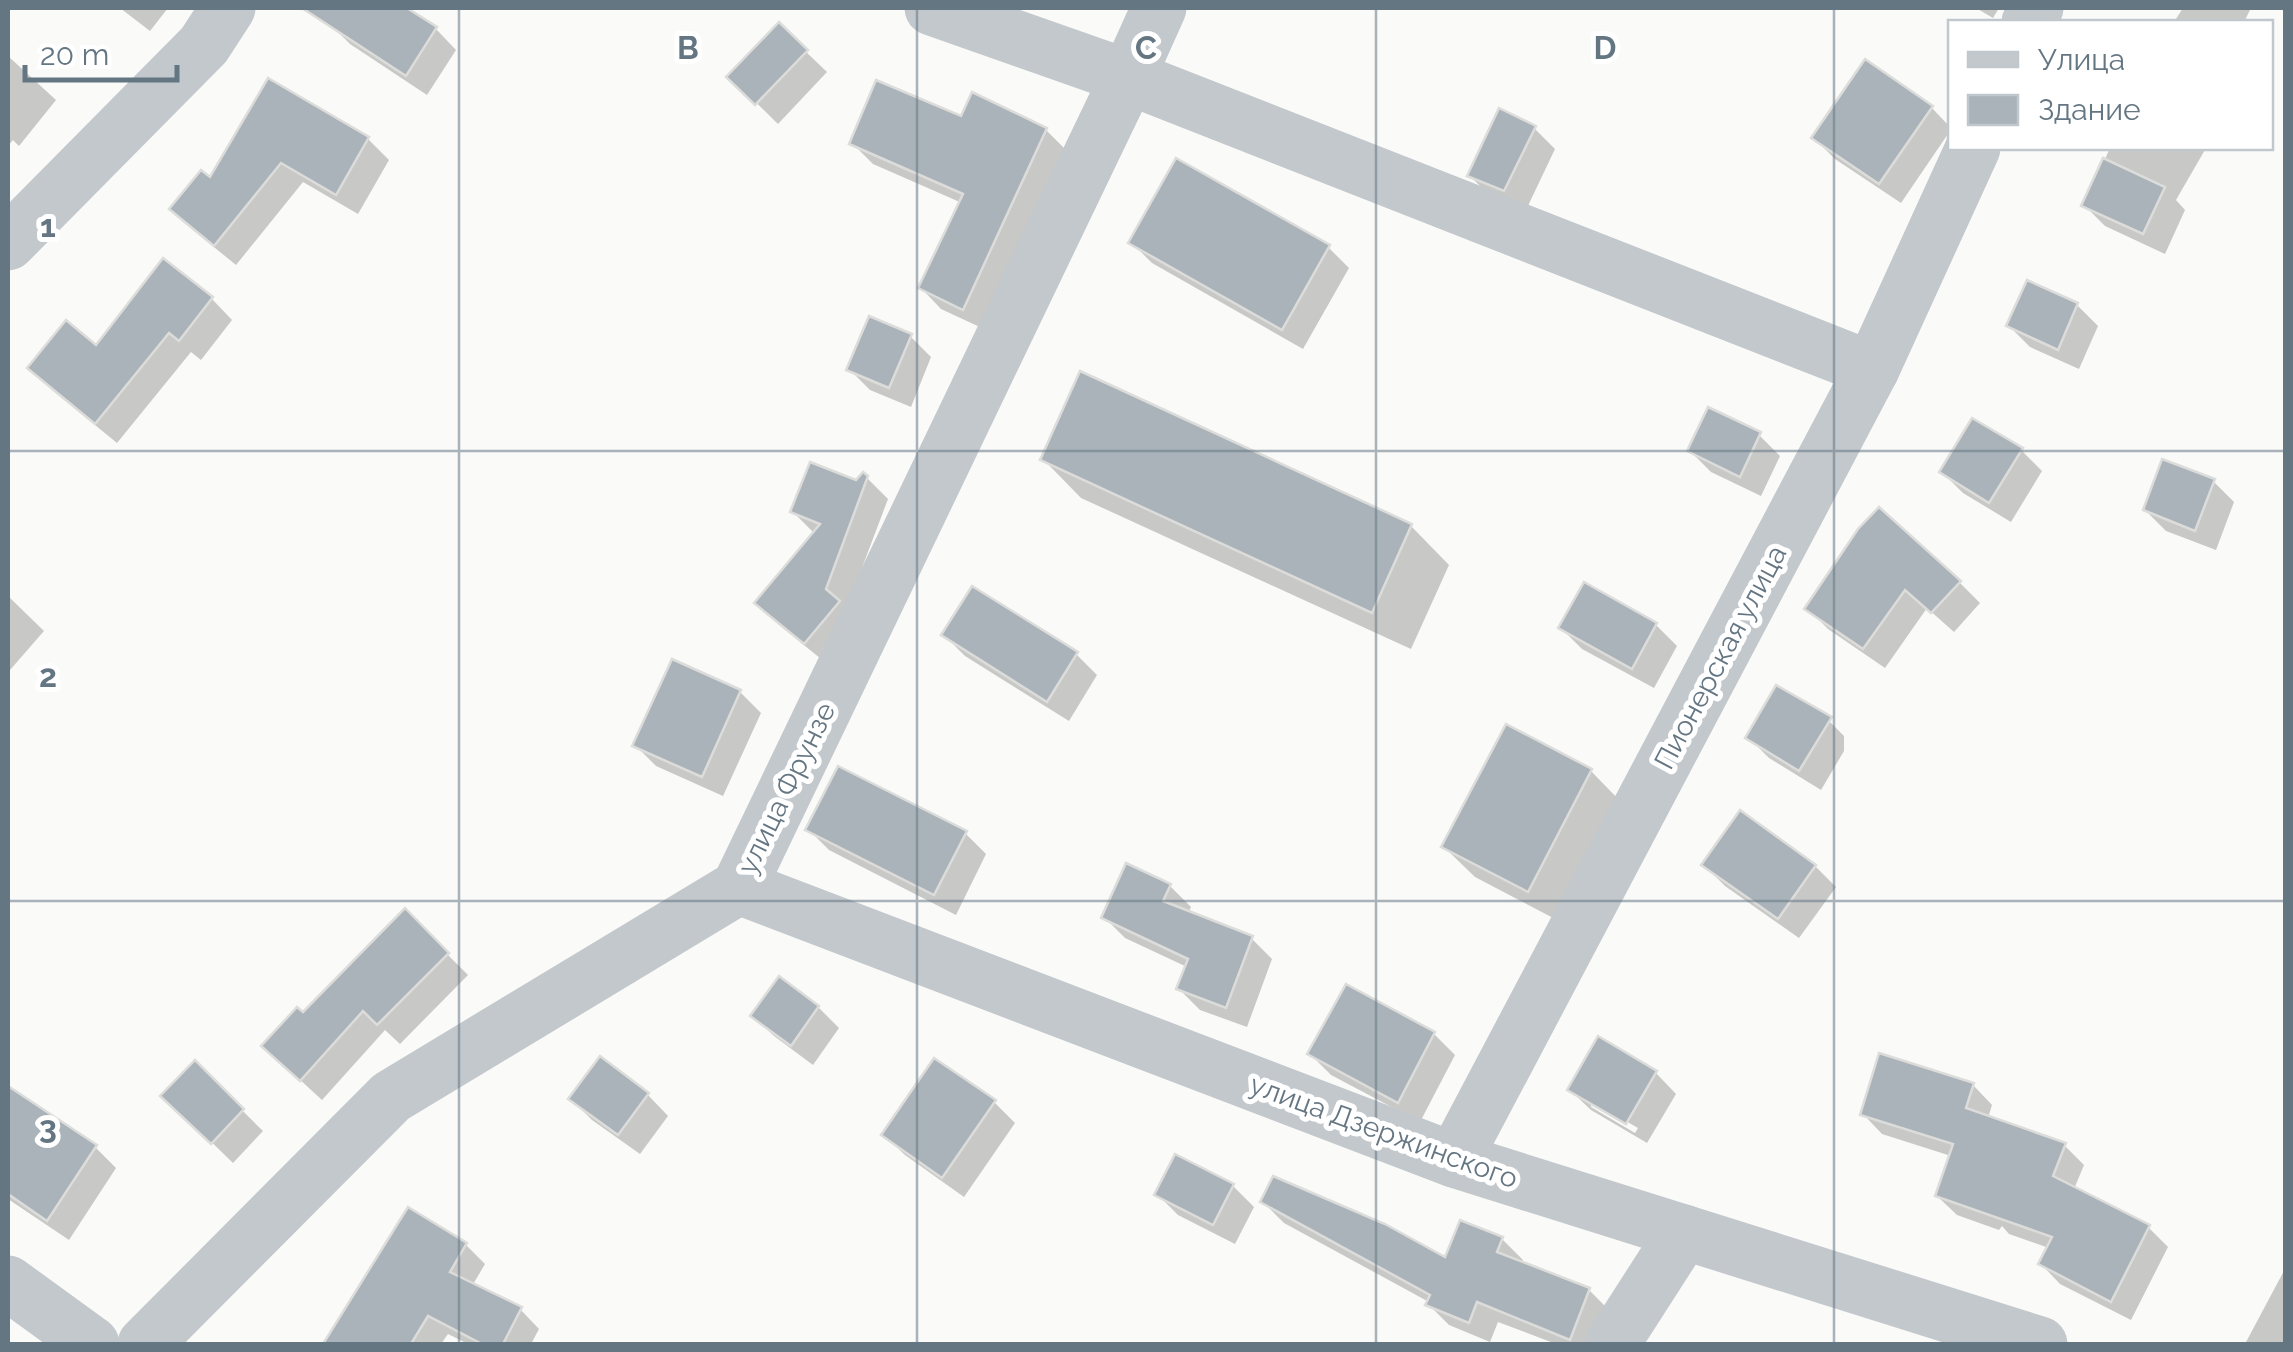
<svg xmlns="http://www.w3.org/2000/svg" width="2293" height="1352" viewBox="0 0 2293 1352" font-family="Raleway,sans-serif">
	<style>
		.shadow { fill: #0003; fill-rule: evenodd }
		.building { fill: #aab3b9; stroke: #dcdcda; stroke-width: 2.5 }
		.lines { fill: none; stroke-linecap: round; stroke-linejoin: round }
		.minor { stroke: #c3c8cc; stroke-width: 55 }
		.grid { fill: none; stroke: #657683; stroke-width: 2.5; stroke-opacity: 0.55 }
		.labels { text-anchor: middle; stroke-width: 10; stroke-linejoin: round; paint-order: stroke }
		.street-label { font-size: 28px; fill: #657683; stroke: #fff }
		.grid-label { font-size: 32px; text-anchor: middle; font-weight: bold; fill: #657683; stroke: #fff; stroke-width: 10; stroke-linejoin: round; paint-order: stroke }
	</style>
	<rect width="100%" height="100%" fill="#fafaf8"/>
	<g class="shadow">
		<path d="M120,8H168L150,31Z"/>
		<path d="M340,8H402L436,29L456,50L427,95L350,44L329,23Z"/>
		<path d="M1976,8H1999L1993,18Z"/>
		<path d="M2183,8H2251L2244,22H2174Z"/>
		<path d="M779,26L827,72L778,124L730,77Z"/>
		<path d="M8,56L56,100L19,146L13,140L8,146Z"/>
		<path d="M269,81L368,139L389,160L358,214L303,182L236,265L193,230L173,209L211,181Z"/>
		<path d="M1931,107L1950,127V131L1901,203L1835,159L1814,138Z"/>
		<path d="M962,120L1046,130L1067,151L984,329L941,309L921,288L962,203L873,164L852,143Z"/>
		<path d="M1534,128L1555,149L1526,210L1491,197L1470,176Z"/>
		<path d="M2110,148H2206L2176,200L2185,210L2165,254L2105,226L2084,205Z"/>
		<path d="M1131,242L1328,247L1349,268L1303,349L1152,263Z"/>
		<path d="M164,262L212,299L232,320L201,360L191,352L117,443L51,389L30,368L97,348Z"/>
		<path d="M2077,305L2098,326L2079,369L2030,347L2009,326Z"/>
		<path d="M910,336L931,357L911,407L870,390L849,369Z"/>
		<path d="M1759,435L1780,456L1761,496L1711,472L1690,451Z"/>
		<path d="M2021,450L2042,471L2011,522L1963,493L1942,472Z"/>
		<path d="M1043,459L1411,526L1449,565L1411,649L1081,498Z"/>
		<path d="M867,478L888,499L826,663L778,624L758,603L815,534L793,512Z"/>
		<path d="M2213,481L2234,502L2216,550L2166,531L2145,510Z"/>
		<path d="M1860,531L1959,582L1980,603L1954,632L1927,608L1885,668L1828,629L1807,608Z"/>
		<path d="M8,596L44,631L10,670L8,668Z"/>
		<path d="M1656,625L1677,646L1654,688L1582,649L1561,628Z"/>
		<path d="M944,635L1076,654L1097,675L1069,721L965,656Z"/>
		<path d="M740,692L761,713L723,796L656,766L635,745Z"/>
		<path d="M1823,715L1844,736V751L1821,790L1769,758L1748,737Z"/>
		<path d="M1591,771L1621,802L1559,921L1475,877L1444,847Z"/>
		<path d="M808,829L965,833L986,854L956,915L829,850Z"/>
		<path d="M1704,865L1815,866L1836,887L1799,938L1725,886Z"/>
		<path d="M1127,867L1170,886L1191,907L1188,913L1251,938L1272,959L1247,1027L1200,1010L1179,989L1187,967L1125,938L1104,917Z"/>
		<path d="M405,912L468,975L400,1044L385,1030L322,1100L286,1067L303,1015Z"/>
		<path d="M1347,987L1434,1034L1455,1055L1420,1122L1331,1075L1310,1054Z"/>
		<path d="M818,1007L839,1028L813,1065L774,1036L753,1016Z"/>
		<path d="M195,1064L263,1131L233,1163L164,1096Z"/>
		<path d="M1656,1073L1676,1094L1647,1143L1591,1110L1570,1090ZM1591,1101L1638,1128L1635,1133L1591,1107Z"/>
		<path d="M1973,1085L1992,1105L1988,1118L2064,1145L2084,1165L2074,1189L2148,1227L2168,1247L2131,1320L2060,1284L2041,1264L2049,1248L2009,1234L2002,1226L1999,1230L1957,1215L1937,1196L1951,1156L1882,1134L1863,1114Z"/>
		<path d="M8,1089L95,1147L116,1168L69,1240L8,1199Z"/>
		<path d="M648,1095L668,1116L640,1154L592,1120L571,1099Z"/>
		<path d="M994,1102L1015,1123L964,1197L905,1155L884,1135Z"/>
		<path d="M1233,1186L1254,1207L1235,1244L1178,1215L1157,1194Z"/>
		<path d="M1263,1202L1446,1260L1502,1239L1523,1260L1521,1264L1589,1290L1610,1311L1597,1344H1556L1498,1322L1490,1342L1449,1325L1428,1304L1429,1302L1284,1223Z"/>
		<path d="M466,1245L485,1264L472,1286L520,1309L539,1329L531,1344H468L448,1334L441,1344H335L329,1339Z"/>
		<path d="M2286,1267V1344H2245Z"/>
	</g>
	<g class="building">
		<path d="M302,8H407L437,27L406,76Z"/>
		<path d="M779,22L808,50L755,105L726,77Z"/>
		<path d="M1865,59L1933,106L1879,184L1811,138Z"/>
		<path d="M268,78L369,137L336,195L281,163L214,246L169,209L201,170L210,177Z"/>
		<path d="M876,80L961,116L972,92L1047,128L963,310L918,288L963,194L849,144Z"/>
		<path d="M1499,108L1536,126L1504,191L1467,176Z"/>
		<path d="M1176,158L1330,245L1282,330L1128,243Z"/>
		<path d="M2103,158L2165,187L2143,234L2081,206Z"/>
		<path d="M163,258L213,297L179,341L169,333L95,424L27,368L66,320L96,345Z"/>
		<path d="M2027,280L2078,303L2058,350L2006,326Z"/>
		<path d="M869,316L912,334L889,388L846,370Z"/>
		<path d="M1080,371L1412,524L1372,613L1040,460Z"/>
		<path d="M1708,407L1761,432L1740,477L1687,451Z"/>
		<path d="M1972,418L2023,448L1989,503L1939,472Z"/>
		<path d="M2162,459L2215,479L2195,531L2143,510Z"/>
		<path d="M810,462L856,480L863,472L868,476L826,589L840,601L804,644L754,603L820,524L790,512Z"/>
		<path d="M1879,507L1961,581L1931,613L1905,590L1863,649L1804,609L1858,529Z"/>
		<path d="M1584,582L1657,623L1632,669L1558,628Z"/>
		<path d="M972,586L1078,652L1047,702L941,635Z"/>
		<path d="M672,659L741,690L702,777L632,746Z"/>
		<path d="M1776,685L1832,717L1799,771L1745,738Z"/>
		<path d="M1506,724L1592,769L1528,892L1441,847Z"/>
		<path d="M838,766L967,831L934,895L805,830Z"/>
		<path d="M1740,810L1816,865L1778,919L1701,865Z"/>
		<path d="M1126,863L1171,884L1163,901L1253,936L1226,1008L1176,989L1188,959L1101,918Z"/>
		<path d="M405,908L449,953L377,1025L363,1011L300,1081L261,1046L297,1007L303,1012Z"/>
		<path d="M779,976L819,1006L791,1046L750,1016Z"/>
		<path d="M1346,984L1435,1032L1398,1103L1307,1054Z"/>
		<path d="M1598,1036L1657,1071L1626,1124L1567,1090Z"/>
		<path d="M1879,1053L1974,1083L1966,1108L2066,1143L2053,1176L2150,1225L2111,1302L2038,1264L2052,1237L1935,1196L1953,1144L1860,1115Z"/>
		<path d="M600,1056L649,1093L618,1135L568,1099Z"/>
		<path d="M934,1058L996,1100L942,1178L881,1135Z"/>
		<path d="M195,1060L244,1109L211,1144L160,1096Z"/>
		<path d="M8,1086L97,1145L47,1221L8,1194Z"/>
		<path d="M1175,1154L1234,1184L1213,1225L1154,1195Z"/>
		<path d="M1273,1176L1385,1224L1445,1257L1460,1220L1503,1237L1497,1252L1590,1288L1570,1340L1477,1302L1469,1323L1425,1305L1430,1295L1260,1202Z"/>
		<path d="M408,1207L467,1243L450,1272L522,1307L503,1344H482L428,1316L411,1344H323Z"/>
	</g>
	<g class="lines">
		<g class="minor">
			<path d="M932,8L1128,77L1872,369"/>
			<path d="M2029,22L2036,8"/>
			<path d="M8,243L204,45L228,8"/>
			<path d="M739,887L1454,1160L2040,1344"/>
			<path d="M1454,1160L1872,369L1973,148"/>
			<path d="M8,1283L92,1344"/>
			<path d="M145,1344L391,1097L739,887L1128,77L1159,8"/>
			<path d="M1612,1344L1684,1232"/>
		</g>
	</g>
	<path class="grid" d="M459,8V1344M917,8V1344M1376,8V1344M1834,8V1344M8,451H2286M8,901H2286"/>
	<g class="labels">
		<g class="street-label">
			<text transform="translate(1720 657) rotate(-62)" y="10">Пионерская улица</text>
			<text transform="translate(786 788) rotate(-64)" y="10">улица Фрунзе</text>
			<text transform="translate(1384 1131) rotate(20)" y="10">улица Дзержинского</text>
		</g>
	</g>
	<g class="grid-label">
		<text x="688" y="59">B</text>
		<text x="1146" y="59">C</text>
		<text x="1605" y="59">D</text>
		<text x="48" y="237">1</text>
		<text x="48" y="687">2</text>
		<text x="48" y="1138">3</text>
	</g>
	<rect width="2293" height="1352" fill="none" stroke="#657683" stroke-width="20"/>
	<rect x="1948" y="20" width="325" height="130" fill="#ffffff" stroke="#c1c8cd" stroke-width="2.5"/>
	<rect x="1968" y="52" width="50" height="15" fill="#c3c8cc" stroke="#c1c8cd" stroke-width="2.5"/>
	<text x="2038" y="70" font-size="30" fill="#657683">Улица</text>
	<rect x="1968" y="95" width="50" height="30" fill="#aab3b9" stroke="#c1c8cd" stroke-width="2.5"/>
	<text x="2038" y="120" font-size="30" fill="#657683">Здание</text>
	<path d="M25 65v15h152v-15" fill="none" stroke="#657683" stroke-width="5"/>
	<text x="40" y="65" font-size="30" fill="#657683" stroke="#ffffff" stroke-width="8" paint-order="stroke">20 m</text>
</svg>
